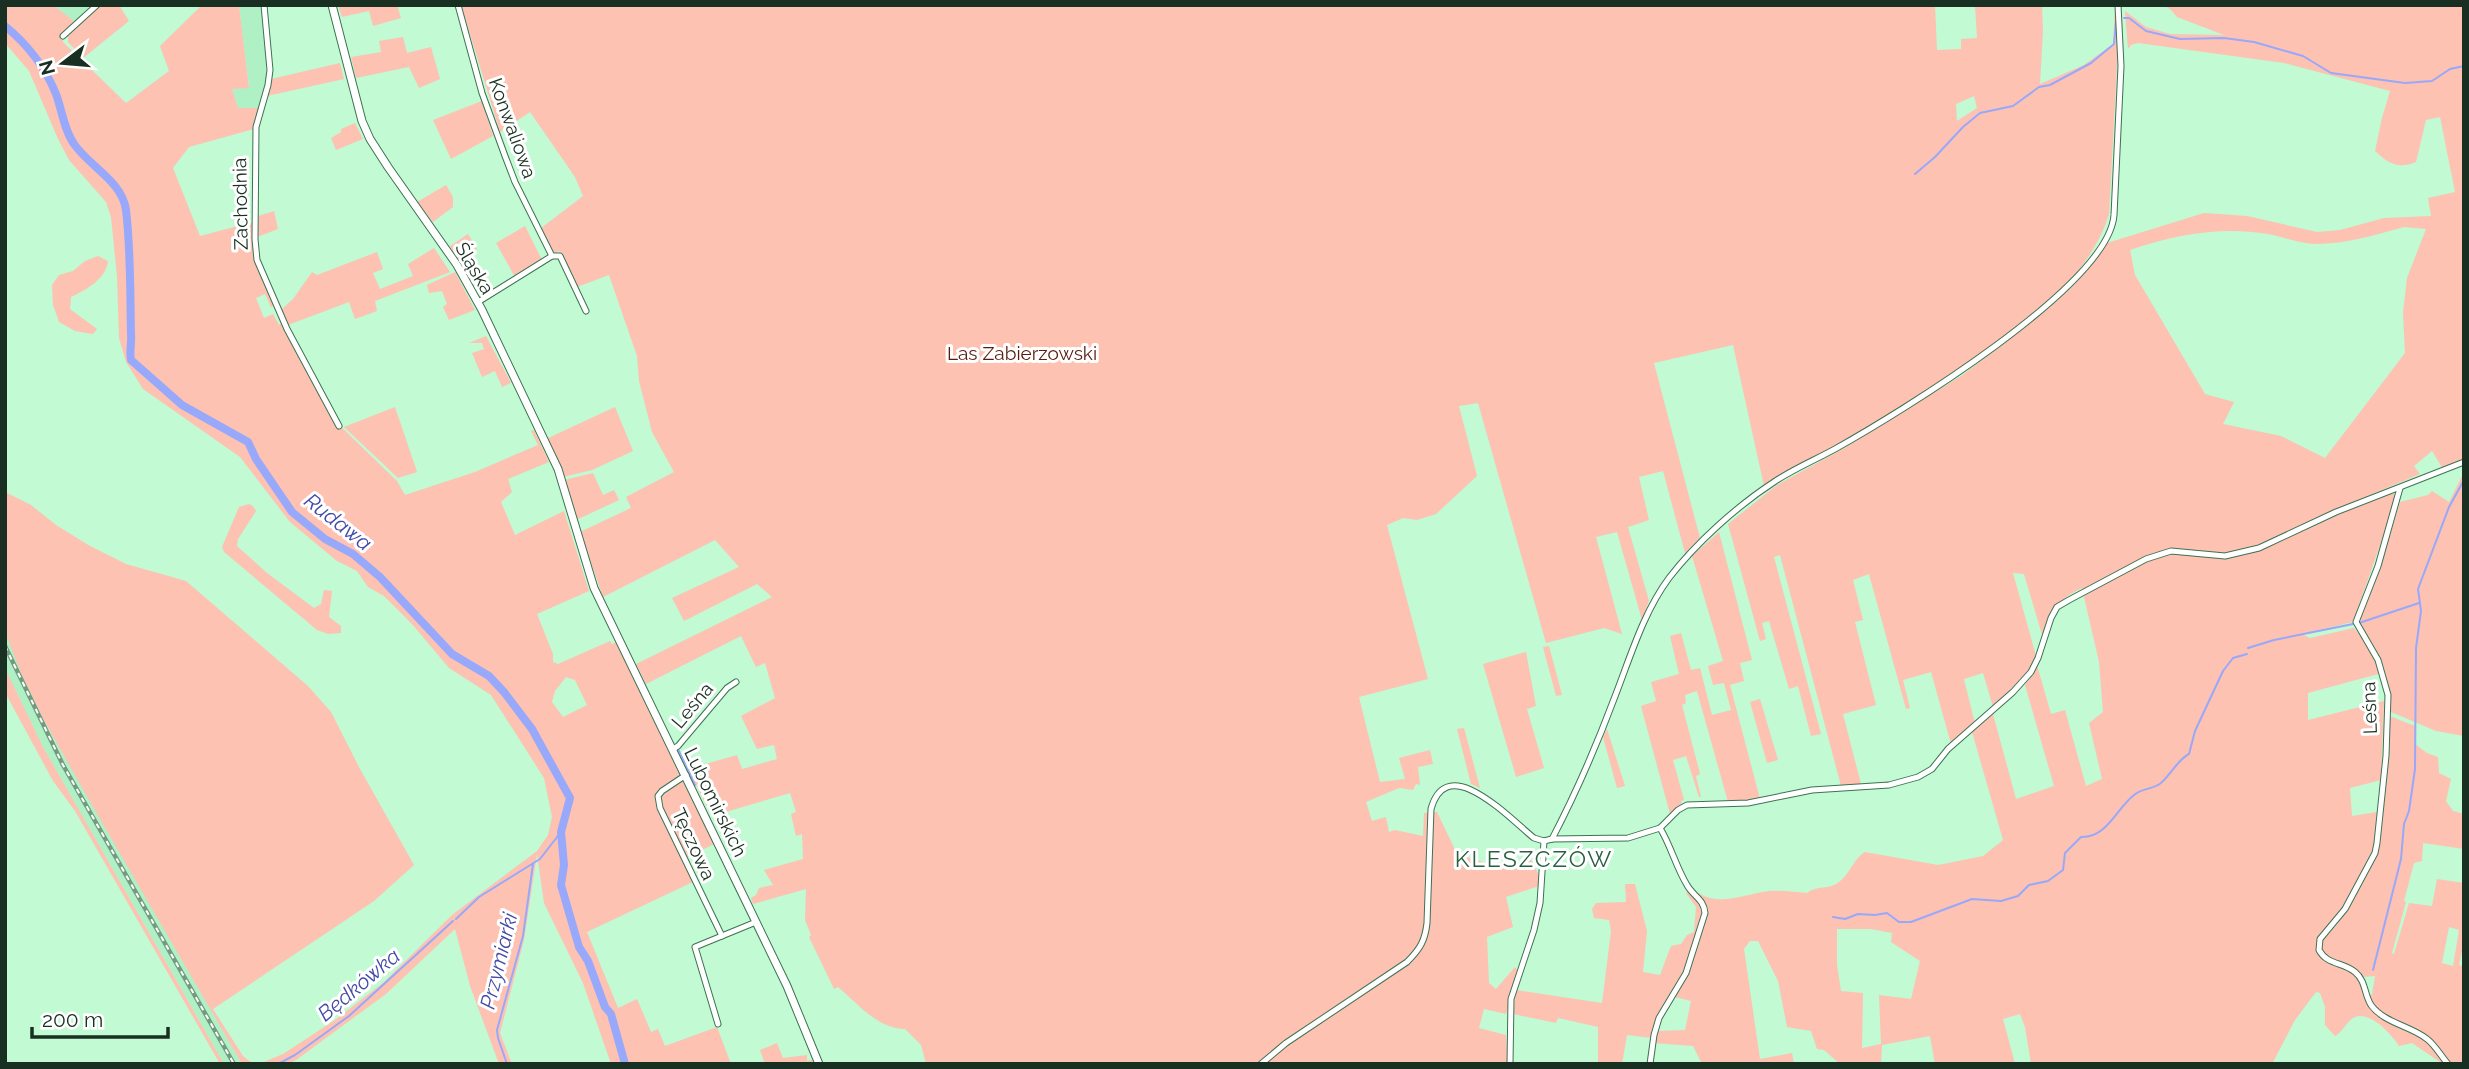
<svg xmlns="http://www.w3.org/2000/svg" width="2469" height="1069" viewBox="0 0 2469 1069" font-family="Raleway,sans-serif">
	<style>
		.built { fill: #aff0c5 }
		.green { fill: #fdc2b2; fill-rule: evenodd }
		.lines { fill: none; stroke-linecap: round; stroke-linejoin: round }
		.stream { stroke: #98a8fa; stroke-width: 2 }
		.river { stroke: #98a8fa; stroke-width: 8 }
		.minor-casing { stroke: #3d7251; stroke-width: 7 }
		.major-casing { stroke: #3d7251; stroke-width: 9 }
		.minor { stroke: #fff; stroke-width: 5 }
		.major { stroke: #fff; stroke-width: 7 }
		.rail-casing { stroke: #729b7f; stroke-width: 4.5 }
		.rail { stroke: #fff; stroke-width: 2; stroke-dasharray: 5; stroke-linecap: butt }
		.labels { text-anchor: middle; stroke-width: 6; stroke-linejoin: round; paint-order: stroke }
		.street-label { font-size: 19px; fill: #192f21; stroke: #fff }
		.park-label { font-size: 19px; fill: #571d0e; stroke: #fff }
		.water-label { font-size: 21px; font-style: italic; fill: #424aa8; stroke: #fff }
		.quarter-label { font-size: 23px; letter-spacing: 2px; fill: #2a6040; stroke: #fff }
	</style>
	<rect width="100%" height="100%" fill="#c1fad3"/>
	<g class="built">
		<path d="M53,5H82L89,8L75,22Z"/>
		<path d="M239,5H262L267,47L266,81L258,108H238L232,89L249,87Z"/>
		<path d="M5,632L42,717L242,1064H224L43,747L5,668Z"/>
	</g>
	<g class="green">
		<path d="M5,5H53L75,22L63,34V42L126,103L169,71L160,46L202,5H239L249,88L232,89L238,108H258L254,129L189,147L173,168L200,236L253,222L255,261L276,305L271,307L265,294L256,298L264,318L273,314L279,325L282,323L333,419L397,481L405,495L475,472L538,445L531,431L534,430L549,462L508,479L512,492L501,502L515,535L564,511L589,591L537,614L553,654V662L558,664L610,641L612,644L616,642L714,844L686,858L697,880L587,932L618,1008L637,999L651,1032L658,1029L665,1046L717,1027L731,1064H611L583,983L544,903L537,854L524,940L500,1033L512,1064H499L470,986L455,929L386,994L296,1060L288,1064H259L283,1054L335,1020L384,982L452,915L537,851L548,835L552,817L544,778L491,695L449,668L412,624L384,596L368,587L357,571L337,561L290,522L240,457L143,389L126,362L119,338L117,276L111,217L106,202L69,160L58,139L29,71L5,43ZM566,677L575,680L587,705L563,717L552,702L555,691Z"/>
		<path d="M100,5H119L129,21L83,58L68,42V36Z"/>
		<path d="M338,5H397L401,18L373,26L369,11L342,17Z"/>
		<path d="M461,5H1935L1937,50L1961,49V39L1977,38L1975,5H2042L2043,31L2040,84L2084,65L2113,44L2115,5L2118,48L2109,214C2101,240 2087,261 2069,282C2056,297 2036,310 2020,323C1943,388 1853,437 1764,486L1733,345L1654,363L1700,538L1685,553L1663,471L1639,477L1649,520L1628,527L1649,601L1642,620L1617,532L1596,537L1622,634L1604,628L1546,643L1478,403L1459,406L1477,476L1436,514L1417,520L1403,518L1387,525L1428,679L1359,697L1380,782L1405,779L1399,758L1430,750L1433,764L1418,767L1420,785L1416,784L1413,790L1399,788L1366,802L1372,821L1386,817L1389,832L1395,830L1423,836L1424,813L1437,812L1457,854L1505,869L1529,857L1540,877L1539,886L1506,897L1513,927L1487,937L1489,983L1496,989L1515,967L1519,972L1506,1014L1484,1009L1479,1028L1506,1035L1508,1064H926L921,1045L905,1029C878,1029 857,1003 838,987L834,989L809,937L811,935L805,920L806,889L753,904L751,898L756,895L759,888L773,885L764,870L803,859L802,834L796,836L791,814L796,812L790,793L712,816L688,769L737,755L742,769L777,759L774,745L757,749L741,716L775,698L765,663L756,667L741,636L646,684L636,664L772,597L757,584L684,621L672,598L739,567L715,540L603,597L580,532L631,508L626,497L674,472L652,432L639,381L637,356L609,275L577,287L559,251L552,255L540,229L583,196L575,177L530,112L500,132ZM1974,96L1977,108L1957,121L1956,104Z"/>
		<path d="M2164,5H2464V460L2443,469L2432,451L2414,466L2420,474L2332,511L2392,493L2397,497L2353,622L2302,634L2310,638L2354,628L2369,646L2380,670L2378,674L2308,693V720L2384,701L2381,780L2350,788L2352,816L2377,812L2373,853L2344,907L2327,930L2317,951C2323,968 2343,964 2354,974C2361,979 2363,991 2367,999L2372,994L2375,976L2363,977C2351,964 2332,964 2320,949L2322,941L2337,925L2377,854L2389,718L2392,717L2415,726V744L2427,753L2438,757L2439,773L2451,779L2446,801L2453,811L2464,814V849L2423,843L2422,861L2414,863L2404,901L2406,902L2392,953L2394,954L2409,903L2432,906L2437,879L2464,883V942L2459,965L2464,967V1064H2443L2412,1043L2399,1046C2392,1035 2371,1011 2355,1017C2347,1020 2343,1032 2335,1036L2325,1025V1007L2320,993L2316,992L2295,1020L2272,1064H2031L2025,1027L2020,1014L2003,1019L2015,1064H1935L1930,1036L1882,1045L1881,1064H1840L1824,1050L1817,1049L1811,1031L1787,1027L1778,981L1758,941H1750L1744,949L1760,1059L1792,1053L1794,1064H1702L1693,1046L1653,1043L1657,1031L1685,1030L1691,1001L1675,997L1666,1008L1663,1006L1657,1015L1652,1038L1627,1035L1622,1064H1598V1027L1558,1018L1556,1023L1513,1014L1516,990L1602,1003L1611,931L1609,920L1594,918L1592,909L1596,903L1626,902L1625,884H1635L1647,931L1643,972L1660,975L1671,946L1681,944L1687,935L1694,932L1696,907L1686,893L1691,888C1716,909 1740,895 1769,891C1781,890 1795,892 1807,893C1817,885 1830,890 1839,882C1850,874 1854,858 1865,852L1938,865L1983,856L2003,840L1972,732L1993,714L2016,799L2054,786L2025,685L2037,665L2051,714L2065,710L2086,786L2102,779L2089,723L2103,712L2099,662L2082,588C2055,601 2051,611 2043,638L2024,574L2013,573L2036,656L2028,672L1993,707L1983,673L1964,679L1975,724L1951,744L1931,672L1903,680L1910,708L1906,709L1869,574L1853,580L1863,620L1855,622L1876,705L1843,714L1861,784L1841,786L1780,555L1774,557L1821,734L1811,736L1798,686L1789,689L1769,621L1762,623L1766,639L1760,641L1728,524L1777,485L1839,451L1961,376L2005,343L2072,287L2107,243L2204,213L2247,216L2317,232L2340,230L2384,218L2431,216L2428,198L2455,192L2440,117L2426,120L2416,162C2398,169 2389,164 2375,151L2382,118L2390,91L2284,63L2138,43L2131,45L2128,49L2125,11L2146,27L2170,34L2224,35L2177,17L2171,10ZM2404,227L2426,229L2407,278L2403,313L2405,353L2325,458L2281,436L2223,424L2234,402L2205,394L2135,275L2130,250C2174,235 2220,226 2268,234C2283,237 2299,243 2315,244C2346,244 2375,235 2404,227ZM2449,927L2459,930L2453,966L2442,963ZM1837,929H1871L1892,933L1891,942L1920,961L1911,999L1879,995L1881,1044L1862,1048L1863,993L1841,991L1837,965Z"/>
		<path d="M403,37L407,53L431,47L440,79L419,88L409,67L356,78L351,57L381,52L379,41Z"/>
		<path d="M340,63L344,79L267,96L271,79Z"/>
		<path d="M482,101L493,136L451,159L433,120Z"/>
		<path d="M355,123L363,139L336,150L331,138L341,132V129Z"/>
		<path d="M446,185L453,197V207L433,222L417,202Z"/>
		<path d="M274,211L278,229L257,237L258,216Z"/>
		<path d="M525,226L542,260L515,277L496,243Z"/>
		<path d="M468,234L477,249L459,263L450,246Z"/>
		<path d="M434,248L450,272L375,301L377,311L355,319L349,302L288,325L281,310L293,299L312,272L317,275L377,252L383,269L373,273L380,289L413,276L408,264Z"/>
		<path d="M98,256L108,261C106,279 86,290 71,297L70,309L97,329L93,334L75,331L59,322L53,305L52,285L59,275L73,271L85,261Z"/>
		<path d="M455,272L475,310L449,320L443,307L447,304L442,291L429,293L427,285Z"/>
		<path d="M486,336L511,383L502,387L495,371L482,377L472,353L484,349L482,343H469Z"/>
		<path d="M395,407L417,472L398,478L344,427Z"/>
		<path d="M615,407L633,451L592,470L563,477L546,439Z"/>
		<path d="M2464,472V736L2436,731L2391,712L2388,708C2390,686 2385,664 2373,645C2368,636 2361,631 2359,621L2383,558L2400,502L2428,495L2432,491L2449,502Z"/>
		<path d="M593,473L603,495L614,490L619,500L576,520L564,480Z"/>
		<path d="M5,492L31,505L56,525L90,546L126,564L186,581L308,686L331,712L360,769L414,865L374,901L213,1009L243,1056L253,1064H242L93,807L42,717L21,673L5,632Z"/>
		<path d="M249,504L253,506L256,511L238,539L237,546L267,573L314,608L321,604L324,590L332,591L329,617L341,626V633L328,634L317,630L224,552L222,547L239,507Z"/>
		<path d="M1719,532L1752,660L1740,663L1744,681L1730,685L1760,799L1728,802L1697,691L1685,695L1686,703L1682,705L1700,774L1696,776L1701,797H1699L1686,756L1673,760L1684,800L1681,801L1682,804L1670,814L1641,706L1656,701L1651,682L1679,674L1670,636L1681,633L1691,670L1700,668L1712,715L1731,710L1724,683L1713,685L1708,666L1723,661L1692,556Z"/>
		<path d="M1549,646L1562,695L1556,696L1543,647Z"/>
		<path d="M1526,652L1536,706L1527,709L1544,768L1516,777L1483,664Z"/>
		<path d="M5,668L43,747L224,1064H220L75,811L53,781L7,696Z"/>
		<path d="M1760,699L1778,760L1767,763L1750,702Z"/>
		<path d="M1464,728L1480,788L1471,784L1457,729Z"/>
		<path d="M1607,729L1625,786L1617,788L1603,737Z"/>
		<path d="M777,1043L783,1058L807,1055V1061L812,1060L814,1064H765L760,1050Z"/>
	</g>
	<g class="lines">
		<g class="stream">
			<path d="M2124,18H2129L2146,31L2180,39L2224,38L2254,42L2303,56L2331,73L2405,83L2432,81L2450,69L2464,66"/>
			<path d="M1915,174L1935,157L1963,127L1980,113L2013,106L2039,87L2050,85L2091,63L2114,44L2116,22"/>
			<path d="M2359,623L2419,603"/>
			<path d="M2248,648L2274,640L2353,624"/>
			<path d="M678,749L685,764"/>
			<path d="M686,766L695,785"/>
			<path d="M1833,917L1845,919L1858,914L1875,915L1887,913L1899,922H1911L1972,899L2001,901L2018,896L2029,885L2048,881L2063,870L2065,853L2081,837C2107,838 2116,809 2134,795C2143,787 2156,790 2163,781C2171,773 2180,758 2189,754L2195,731L2223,671L2233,658L2247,654"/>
			<path d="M456,919L479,897L540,859L561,832"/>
			<path d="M2373,970L2401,859L2404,824L2409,811L2415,769L2416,648L2421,611L2418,589L2449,507L2464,480"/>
			<path d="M278,1064L295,1055L349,1016L453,921"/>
			<path d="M507,1064L498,1038L497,1030L523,936L533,864"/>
		</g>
		<path class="river" d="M5,26C27,44 45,67 56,94C62,110 64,130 74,144C90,167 122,181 126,210C131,251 130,293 131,334C132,343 129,351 131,360L182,405L248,442L256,459L292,512L325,539L353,554L380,577L452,654L489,676L504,692L532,729L570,798L561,832L564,865L561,885L579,947L588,961L605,1007L611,1014L625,1064"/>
		<defs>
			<g id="minor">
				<path d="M264,5L270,70L268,85L256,127L255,239L257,260L287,329L339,426"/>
				<path d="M458,5L482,93L505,156L515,182L552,256H560L586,311"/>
				<path d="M63,36L97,5"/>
				<path d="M478,302L552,256"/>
				<path d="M2400,488L2378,566L2356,622L2378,660L2388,695L2386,756L2377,843L2375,853L2345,909L2320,939L2319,950C2327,965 2343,962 2355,972C2366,981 2364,994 2371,1005C2384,1023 2411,1026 2427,1039C2435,1045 2441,1056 2448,1064"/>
				<path d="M673,749L678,746L727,688L736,682"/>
				<path d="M686,775L662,791L658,796L660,808L722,936"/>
				<path d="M1552,839C1576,793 1596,747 1614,699C1630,658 1643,613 1669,578C1696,543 1737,506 1774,482C1793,469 1815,460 1835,449C1896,415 2109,286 2114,215L2121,66L2118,5"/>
				<path d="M718,1024L695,947L756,922"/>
				<path d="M1261,1064L1286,1043L1407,962C1420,949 1425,941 1427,923L1431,809C1447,750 1511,820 1534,838L1544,841L1552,839L1628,838L1660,828L1678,810L1687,805L1748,803L1812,790L1889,785L1918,777L1932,769L1948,749L2013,692L2031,672L2038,658L2051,618L2057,607L2069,600L2146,559L2171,551L2225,556L2259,548L2336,512L2464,462"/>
				<path d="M1510,1064L1511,999L1534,930L1540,903L1544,841"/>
				<path d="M1650,1064L1654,1035L1659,1018L1686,973L1705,913C1704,899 1693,896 1687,885C1676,867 1671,846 1660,828"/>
			</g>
			<path id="major" d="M332,5L362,121L370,139L388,167L457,265L482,310L558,469L594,588L787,986L819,1064"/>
		</defs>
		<use href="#minor" class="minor-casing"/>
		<use href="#major" class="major-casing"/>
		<use href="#minor" class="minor"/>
		<use href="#major" class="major"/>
		<defs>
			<path id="rail" d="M5,646L63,765L234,1064"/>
		</defs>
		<use href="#rail" class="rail-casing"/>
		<use href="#rail" class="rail"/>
	</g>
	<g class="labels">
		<g class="street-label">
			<text transform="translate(513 128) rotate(70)" y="7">Konwaliowa</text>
			<text transform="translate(240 204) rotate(-91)" y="7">Zachodnia</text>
			<text transform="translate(475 268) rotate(59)" y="7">Śląska</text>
			<text transform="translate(692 705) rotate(-50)" y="7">Leśna</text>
			<text transform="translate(2369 708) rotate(-92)" y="7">Leśna</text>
			<text transform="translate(716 802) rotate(64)" y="7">Lubomirskich</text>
			<text transform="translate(694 844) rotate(65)" y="7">Tęczowa</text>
		</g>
		<g class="park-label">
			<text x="1022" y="360">Las Zabierzowski</text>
		</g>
		<g class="water-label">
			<text transform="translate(338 522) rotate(38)" y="7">Rudawa</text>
			<text transform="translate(499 961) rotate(-76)" y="7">Przymiarki</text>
			<text transform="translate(359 985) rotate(-40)" y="7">Będkówka</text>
		</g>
		<g class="quarter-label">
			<text x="1534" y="867">KLESZCZÓW</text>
		</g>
	</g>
	<rect width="2469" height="1069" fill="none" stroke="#192f21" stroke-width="14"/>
	<g transform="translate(63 63) rotate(254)" stroke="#ffffff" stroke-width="5" paint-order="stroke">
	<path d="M0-5L12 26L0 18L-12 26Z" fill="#192f21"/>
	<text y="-10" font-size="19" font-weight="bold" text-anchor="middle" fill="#192f21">N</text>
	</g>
	<path d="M32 1027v10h136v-10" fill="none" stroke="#192f21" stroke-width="3.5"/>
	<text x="42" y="1027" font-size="21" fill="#192f21" stroke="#ffffff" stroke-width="5" paint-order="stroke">200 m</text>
</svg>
